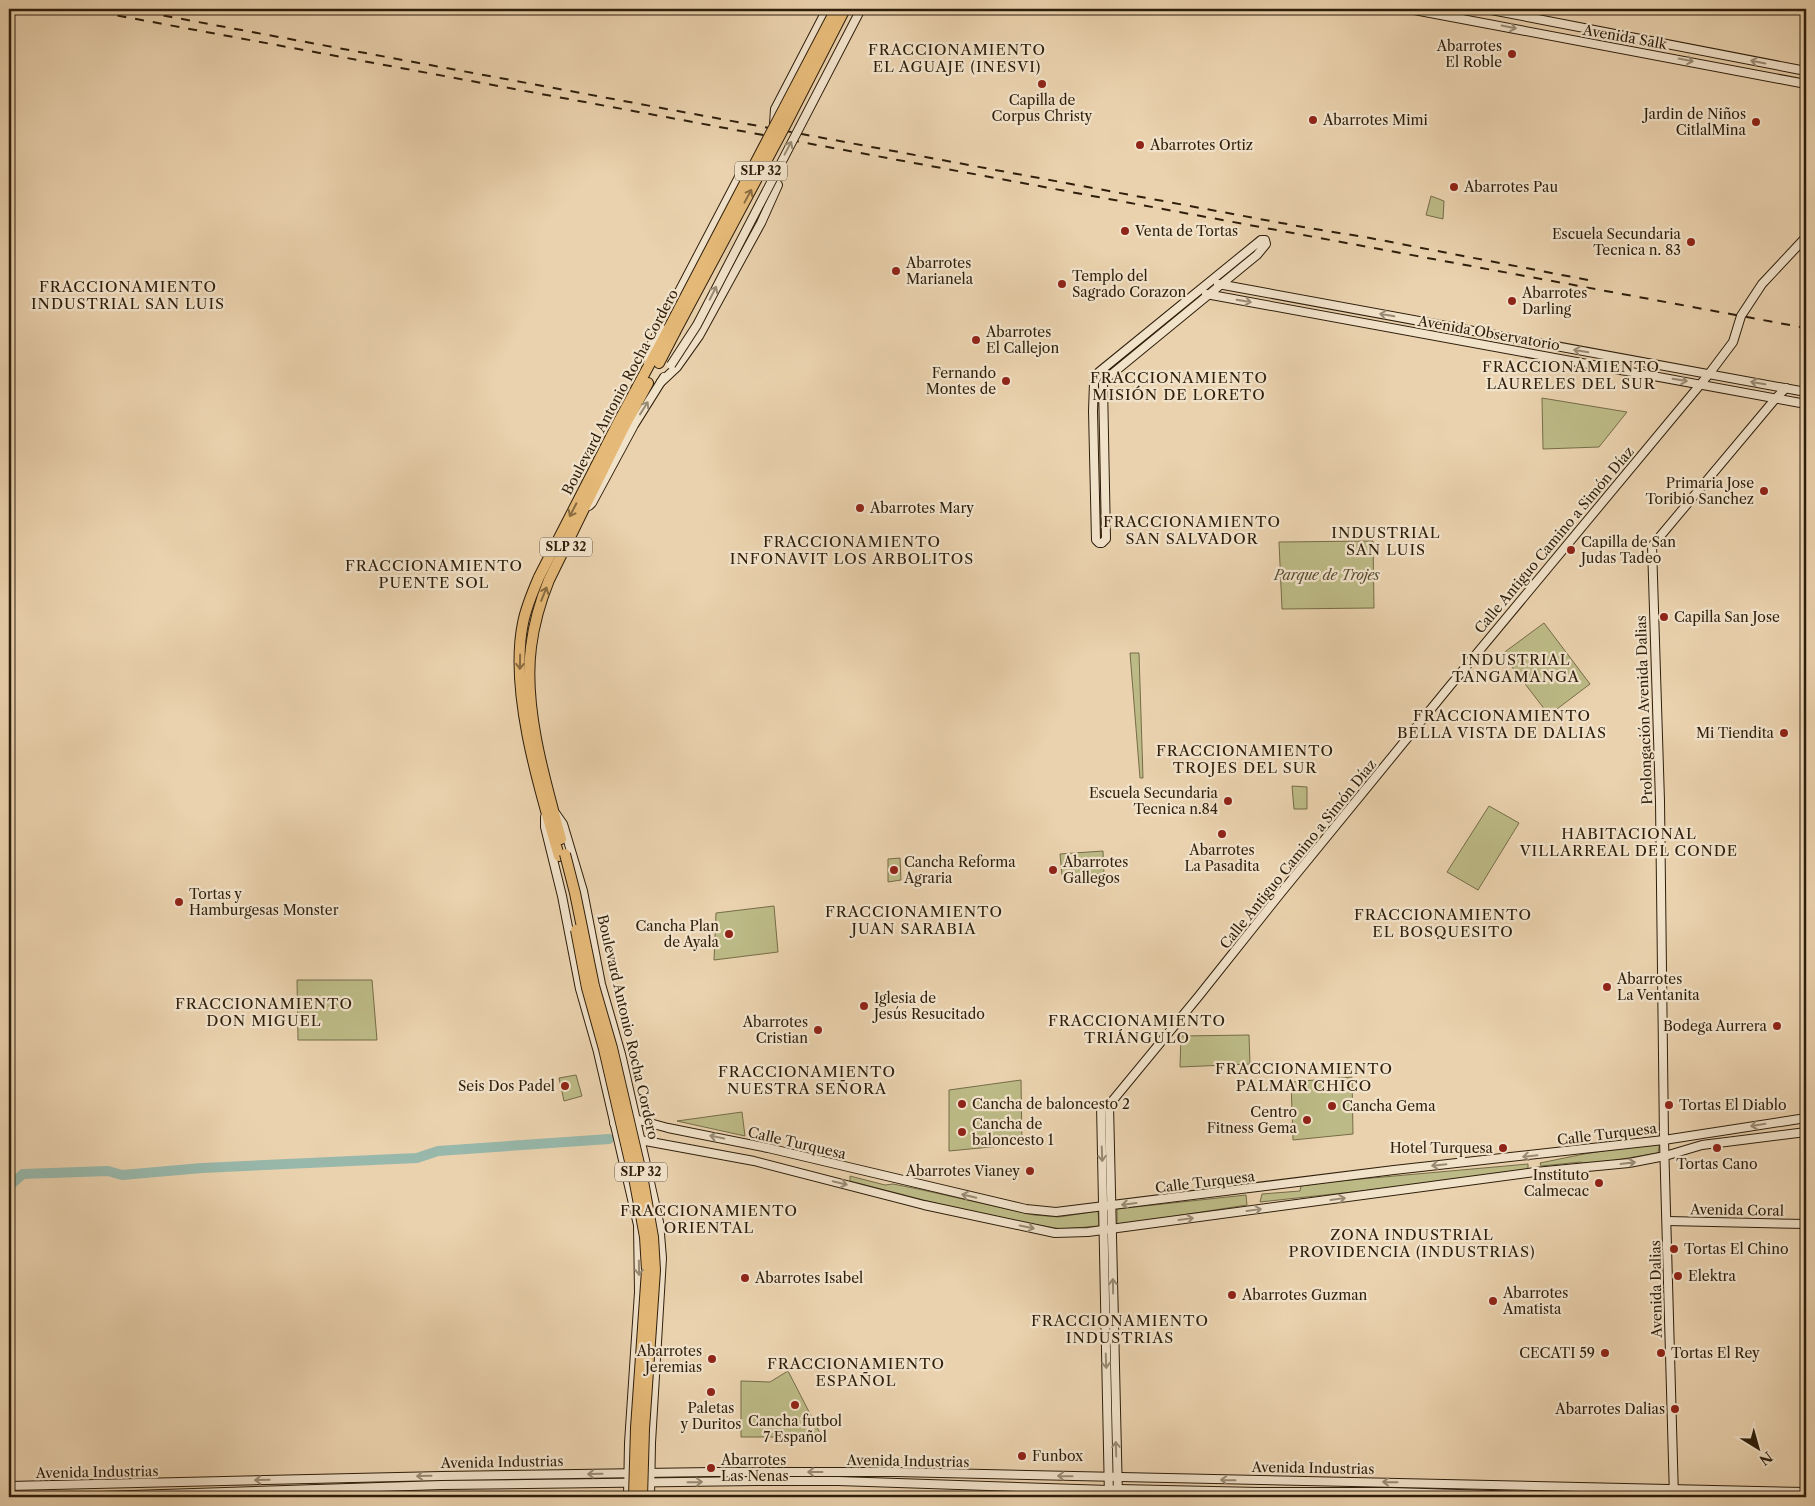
<svg xmlns="http://www.w3.org/2000/svg" width="1815" height="1506" viewBox="0 0 1815 1506" font-family="'Libre Caslon Text',serif">
	<style>
		.green { fill: #bcba86; stroke: #756c48 }
		.lines { fill: none; stroke-linecap: round; stroke-linejoin: round }
		.river { stroke: #98b8ab; stroke-width: 10 }
		.secondary-casing { stroke: #2e1e0b; stroke-width: 10 }
		.highway-casing { stroke: #2e1e0b; stroke-width: 12 }
		.secondary { stroke: #f1e2ca; stroke-width: 8 }
		.highway { stroke: #e5b977; stroke-width: 10 }
		.rail { stroke: #2e1e0b; stroke-width: 2; stroke-dasharray: 9 9; stroke-linecap: butt }
		.secondary-bridge-casing { stroke: #2e1e0b; stroke-width: 10; stroke-linecap: butt }
		.highway-bridge-casing { stroke: #2e1e0b; stroke-width: 12; stroke-linecap: butt }
		.secondary-bridge { stroke: #f1e2ca; stroke-width: 8 }
		.highway-bridge { stroke: #e5b977; stroke-width: 10 }
		.oneway { stroke: #998a74 }
		.oneway2 { stroke: #8a6c41 }
		.poi-dot { fill: #8f2418; stroke: #f1e2ca; stroke-width: 2 }
		.labels { text-anchor: middle; stroke-width: 4.5; stroke-linejoin: round; paint-order: stroke }
		.shield { fill: #f1e2ca; stroke: #685944; stroke-width: 1 }
		.shield-label { font-size: 12px; font-weight: bold; fill: #2e1e0b }
		.street-label { font-size: 14px; fill: #2e1e0b; stroke: #f1e2ca }
		.poi-label { font-size: 14px; fill: #2e1e0b; stroke: #f1e2ca; text-anchor: start }
		.park-label { font-size: 14px; font-style: italic; fill: #594d30; stroke: #f1e2ca }
		.neighbourhood-label { font-size: 15px; letter-spacing: 1px; fill: #2e1e0b; stroke: #f1e2ca }
	</style>
	<rect width="100%" height="100%" fill="#ead2ae"/>
	<filter id="stains"><feTurbulence type="fractalNoise" baseFrequency=".004" numOctaves="4"/><feColorMatrix values="0 0 0 0 .2 0 0 0 0 .09 0 0 0 0 .02 0 0 0 .5 -.17"/></filter>
	<radialGradient id="worn" r=".72"><stop offset=".6" stop-color="#630" stop-opacity="0"/><stop offset="1" stop-color="#630" stop-opacity=".3"/></radialGradient>
	<g class="green">
		<path d="M1431,196L1444,201L1443,219L1426,215Z"/>
		<path d="M1542,398L1627,412L1599,447L1543,449Z"/>
		<path d="M1373,541L1374,608L1282,609L1279,542Z"/>
		<path d="M1544,623L1590,684L1549,715L1502,654Z"/>
		<path d="M1130,653H1139L1143,778H1140Z"/>
		<path d="M1292,786L1307,787V809H1294Z"/>
		<path d="M1489,806L1519,823L1478,890L1447,872Z"/>
		<path d="M1103,851L1104,874L1062,875L1060,854Z"/>
		<path d="M900,858L901,880L888,882V859Z"/>
		<path d="M774,906L778,952L714,960L716,913Z"/>
		<path d="M297,980H372L377,1040H298Z"/>
		<path d="M1249,1035L1250,1064L1180,1067L1181,1036Z"/>
		<path d="M576,1075L582,1096L564,1101L559,1078Z"/>
		<path d="M1352,1077L1353,1134L1293,1140L1291,1082Z"/>
		<path d="M1021,1080L1022,1144L949,1151V1090Z"/>
		<path d="M742,1112L745,1136L677,1121Z"/>
		<path d="M1660,1142L1658,1153L1586,1165L1581,1162L1541,1166L1540,1163L1584,1154Z"/>
		<path d="M1528,1164V1169L1408,1186L1260,1202L1262,1194L1300,1191L1301,1186L1328,1182Z"/>
		<path d="M850,1176L885,1185L893,1184L918,1189L1034,1215L1059,1217L1098,1211L1099,1226L1061,1229L1026,1223L966,1211L850,1181Z"/>
		<path d="M1246,1195L1247,1205L1117,1225V1209Z"/>
		<path d="M788,1371L822,1437H741V1381L770,1382Z"/>
	</g>
	<g class="lines">
		<path class="river" d="M9,1186L23,1174L108,1171L122,1175L202,1168L417,1158L438,1151L609,1139"/>
		<defs>
			<g id="secondary">
				<path d="M1409,9L1806,84"/>
				<path d="M1486,9L1806,71"/>
				<path d="M774,124L775,109L827,9"/>
				<path d="M1261,240H1265L1266,244L1257,255L1107,378L1103,384L1106,539L1102,543H1099L1096,540L1093,411L1094,383L1099,372Z"/>
				<path d="M1218,284L1806,392"/>
				<path d="M1206,294L1806,404"/>
				<path d="M648,364L650,347L740,175C755,166 769,169 778,185L761,223L699,336L677,367L661,382"/>
				<path d="M589,506L592,503L634,425L664,377"/>
				<path d="M556,814L563,824L583,891L601,984L621,1054L659,1222L662,1258L651,1443L650,1497"/>
				<path d="M545,817V827L562,896L580,989L598,1052L638,1225L639,1292L629,1443L628,1497"/>
				<path d="M1109,1105L1118,1497"/>
				<path d="M614,1123L635,1119L668,1128L768,1148L1026,1209L1056,1212L1394,1170L1664,1140L1806,1118"/>
				<path d="M620,1144L640,1140L754,1161L924,1205L1055,1233L1088,1232L1535,1172L1629,1163L1665,1156L1702,1145L1806,1132"/>
				<path d="M1667,1221L1806,1224"/>
				<path d="M9,1486L442,1476L712,1472H895L1806,1492"/>
				<path d="M70,1497L442,1485L757,1481H838L1109,1490L1118,1489L1260,1492H1391L1561,1497"/>
				<path d="M1109,1497L1101,1105H1109L1198,997L1280,894L1449,687L1709,374L1733,342L1741,316L1762,284L1806,237"/>
				<path d="M1674,1497L1664,1140L1660,801L1652,546L1776,398L1786,388"/>
			</g>
			<g id="highway">
				<path d="M659,363L675,332"/>
				<path d="M561,839C545,781 523,707 531,647C534,623 540,602 549,580L625,425L648,383"/>
				<path d="M559,856C540,791 509,691 523,623C526,607 533,591 539,577L619,421L669,328"/>
			</g>
		</defs>
		<use href="#secondary" class="secondary-casing"/>
		<use href="#highway" class="highway-casing"/>
		<use href="#secondary" class="secondary"/>
		<use href="#highway" class="highway"/>
		<g class="rail">
			<path d="M82,9L1806,328"/>
			<path d="M128,9L1303,227L1370,238L1588,280"/>
			<path d="M241,9L266,13"/>
			<path d="M9,783L14,795"/>
		</g>
		<defs>
			<path id="secondary-bridge" d="M671,365L697,325L861,9"/>
			<g id="highway-bridge">
				<path d="M669,328L836,9"/>
				<path d="M675,332L786,124L845,9"/>
				<path d="M565,854L575,893L594,986L612,1048L643,1181L653,1237L655,1270L644,1429L642,1497"/>
				<path d="M576,930L587,988L604,1049L635,1183L645,1237L647,1270L636,1428L634,1497"/>
			</g>
		</defs>
		<use href="#secondary-bridge" class="secondary-bridge-casing"/>
		<use href="#highway-bridge" class="highway-bridge-casing"/>
		<use href="#secondary-bridge" class="secondary-bridge"/>
		<use href="#highway-bridge" class="highway-bridge"/>
	</g>
	<defs><path id="oneway-shaft" d="M-6 0H5M1.5-3L5.5 0L1.5 3" fill="none" stroke-width="1.6" stroke-linecap="round" stroke-linejoin="round" transform="scale(1.25)"/></defs>
	<g class="oneway">
		<use href="#oneway-shaft" transform="translate(1509 27) rotate(11)"/>
		<use href="#oneway-shaft" transform="translate(1686 60) rotate(11)"/>
		<use href="#oneway-shaft" transform="translate(1758 62) rotate(-169)"/>
		<use href="#oneway-shaft" transform="translate(788 148) rotate(-62)"/>
		<use href="#oneway-shaft" transform="translate(713 293) rotate(-63)"/>
		<use href="#oneway-shaft" transform="translate(1244 301) rotate(10)"/>
		<use href="#oneway-shaft" transform="translate(1387 315) rotate(-170)"/>
		<use href="#oneway-shaft" transform="translate(1581 351) rotate(-170)"/>
		<use href="#oneway-shaft" transform="translate(1680 380) rotate(10)"/>
		<use href="#oneway-shaft" transform="translate(1758 383) rotate(-170)"/>
		<use href="#oneway-shaft" transform="translate(644 408) rotate(-58)"/>
		<use href="#oneway-shaft" transform="translate(1758 1125) rotate(171)"/>
		<use href="#oneway-shaft" transform="translate(717 1137) rotate(-168)"/>
		<use href="#oneway-shaft" transform="translate(1102 1154) rotate(88)"/>
		<use href="#oneway-shaft" transform="translate(1530 1156) rotate(174)"/>
		<use href="#oneway-shaft" transform="translate(1628 1163) rotate(-7)"/>
		<use href="#oneway-shaft" transform="translate(1439 1165) rotate(174)"/>
		<use href="#oneway-shaft" transform="translate(840 1183) rotate(14)"/>
		<use href="#oneway-shaft" transform="translate(969 1196) rotate(-167)"/>
		<use href="#oneway-shaft" transform="translate(1338 1199) rotate(-8)"/>
		<use href="#oneway-shaft" transform="translate(1129 1204) rotate(173)"/>
		<use href="#oneway-shaft" transform="translate(1254 1210) rotate(-8)"/>
		<use href="#oneway-shaft" transform="translate(1186 1219) rotate(-8)"/>
		<use href="#oneway-shaft" transform="translate(1027 1227) rotate(12)"/>
		<use href="#oneway-shaft" transform="translate(639 1268) rotate(89)"/>
		<use href="#oneway-shaft" transform="translate(1113 1286) rotate(-91)"/>
		<use href="#oneway-shaft" transform="translate(1106 1361) rotate(88)"/>
		<use href="#oneway-shaft" transform="translate(1116 1449) rotate(-92)"/>
		<use href="#oneway-shaft" transform="translate(815 1472) rotate(180)"/>
		<use href="#oneway-shaft" transform="translate(595 1474) rotate(179)"/>
		<use href="#oneway-shaft" transform="translate(424 1476) rotate(179)"/>
		<use href="#oneway-shaft" transform="translate(1065 1476) rotate(-179)"/>
		<use href="#oneway-shaft" transform="translate(262 1480) rotate(179)"/>
		<use href="#oneway-shaft" transform="translate(1228 1480) rotate(-179)"/>
		<use href="#oneway-shaft" transform="translate(695 1482) rotate(-1)"/>
		<use href="#oneway-shaft" transform="translate(1390 1482) rotate(-179)"/>
	</g>
	<g class="oneway2">
		<use href="#oneway-shaft" transform="translate(748 196) rotate(-62)"/>
		<use href="#oneway-shaft" transform="translate(573 510) rotate(117)"/>
		<use href="#oneway-shaft" transform="translate(544 594) rotate(-68)"/>
		<use href="#oneway-shaft" transform="translate(520 662) rotate(91)"/>
	</g>
	<g class="poi-dot">
		<circle cx="1512" cy="54" r="5"/>
		<circle cx="1042" cy="84" r="5"/>
		<circle cx="1313" cy="120" r="5"/>
		<circle cx="1756" cy="122" r="5"/>
		<circle cx="1140" cy="145" r="5"/>
		<circle cx="1454" cy="187" r="5"/>
		<circle cx="1125" cy="231" r="5"/>
		<circle cx="1691" cy="242" r="5"/>
		<circle cx="896" cy="271" r="5"/>
		<circle cx="1062" cy="284" r="5"/>
		<circle cx="1512" cy="301" r="5"/>
		<circle cx="976" cy="340" r="5"/>
		<circle cx="1006" cy="381" r="5"/>
		<circle cx="1764" cy="491" r="5"/>
		<circle cx="860" cy="508" r="5"/>
		<circle cx="1571" cy="550" r="5"/>
		<circle cx="1664" cy="617" r="5"/>
		<circle cx="1784" cy="733" r="5"/>
		<circle cx="1228" cy="801" r="5"/>
		<circle cx="1222" cy="834" r="5"/>
		<circle cx="894" cy="870" r="5"/>
		<circle cx="1053" cy="870" r="5"/>
		<circle cx="179" cy="902" r="5"/>
		<circle cx="729" cy="934" r="5"/>
		<circle cx="1607" cy="987" r="5"/>
		<circle cx="864" cy="1006" r="5"/>
		<circle cx="1777" cy="1026" r="5"/>
		<circle cx="818" cy="1030" r="5"/>
		<circle cx="565" cy="1086" r="5"/>
		<circle cx="962" cy="1104" r="5"/>
		<circle cx="1669" cy="1105" r="5"/>
		<circle cx="1332" cy="1106" r="5"/>
		<circle cx="1307" cy="1120" r="5"/>
		<circle cx="962" cy="1132" r="5"/>
		<circle cx="1503" cy="1148" r="5"/>
		<circle cx="1717" cy="1148" r="5"/>
		<circle cx="1030" cy="1171" r="5"/>
		<circle cx="1599" cy="1183" r="5"/>
		<circle cx="1674" cy="1249" r="5"/>
		<circle cx="1678" cy="1276" r="5"/>
		<circle cx="745" cy="1278" r="5"/>
		<circle cx="1232" cy="1295" r="5"/>
		<circle cx="1493" cy="1301" r="5"/>
		<circle cx="1605" cy="1353" r="5"/>
		<circle cx="1661" cy="1353" r="5"/>
		<circle cx="712" cy="1359" r="5"/>
		<circle cx="711" cy="1392" r="5"/>
		<circle cx="795" cy="1405" r="5"/>
		<circle cx="1675" cy="1409" r="5"/>
		<circle cx="1022" cy="1456" r="5"/>
		<circle cx="711" cy="1468" r="5"/>
	</g>
	<g class="labels">
		<g class="shield">
			<rect x="735" y="161.5" width="52" height="19" rx="4"/>
			<rect x="540" y="537.5" width="52" height="19" rx="4"/>
			<rect x="615" y="1162.5" width="52" height="19" rx="4"/>
		</g>
		<g class="shield-label">
			<text x="761" y="175">SLP 32</text>
			<text x="566" y="551">SLP 32</text>
			<text x="641" y="1176">SLP 32</text>
		</g>
		<g class="street-label">
			<text transform="translate(1625 37) rotate(10)" y="5">Avenida Salk</text>
			<text transform="translate(1489 333) rotate(10)" y="5">Avenida Observatorio</text>
			<text transform="translate(620 392) rotate(-62)" y="5">Boulevard Antonio Rocha Cordero</text>
			<text transform="translate(1554 540) rotate(-50)" y="5">Calle Antiguo Camino a Simón Díaz</text>
			<text transform="translate(1644 710) rotate(-92)" y="5">Prolongación Avenida Dalias</text>
			<text transform="translate(1298 854) rotate(-51)" y="5">Calle Antiguo Camino a Simón Díaz</text>
			<text transform="translate(628 1027) rotate(77)" y="5">Boulevard Antonio Rocha Cordero</text>
			<text transform="translate(1607 1134) rotate(-7)" y="5">Calle Turquesa</text>
			<text transform="translate(797 1143) rotate(13)" y="5">Calle Turquesa</text>
			<text transform="translate(1205 1182) rotate(-7)" y="5">Calle Turquesa</text>
			<text transform="translate(1737 1210) rotate(1)" y="5">Avenida Coral</text>
			<text transform="translate(1656 1289) rotate(-91)" y="5">Avenida Dalias</text>
			<text transform="translate(908 1461) rotate(1)" y="5">Avenida Industrias</text>
			<text transform="translate(502 1462) rotate(-1)" y="5">Avenida Industrias</text>
			<text transform="translate(1313 1468) rotate(1)" y="5">Avenida Industrias</text>
			<text transform="translate(97 1472) rotate(-1)" y="5">Avenida Industrias</text>
		</g>
		<g class="poi-label">
			<text x="1502" y="51" text-anchor="end">Abarrotes<tspan x="1502" dy="16">El Roble</tspan></text>
			<text x="1042" y="105" text-anchor="middle">Capilla de<tspan x="1042" dy="16">Corpus Christy</tspan></text>
			<text x="1746" y="119" text-anchor="end">Jardin de Niños<tspan x="1746" dy="16">CitlalMina</tspan></text>
			<text x="1323" y="125">Abarrotes Mimi</text>
			<text x="1150" y="150">Abarrotes Ortiz</text>
			<text x="1464" y="192">Abarrotes Pau</text>
			<text x="1135" y="236">Venta de Tortas</text>
			<text x="1681" y="239" text-anchor="end">Escuela Secundaria<tspan x="1681" dy="16">Tecnica n. 83</tspan></text>
			<text x="906" y="268">Abarrotes<tspan x="906" dy="16">Marianela</tspan></text>
			<text x="1072" y="281">Templo del<tspan x="1072" dy="16">Sagrado Corazon</tspan></text>
			<text x="1522" y="298">Abarrotes<tspan x="1522" dy="16">Darling</tspan></text>
			<text x="986" y="337">Abarrotes<tspan x="986" dy="16">El Callejon</tspan></text>
			<text x="996" y="378" text-anchor="end">Fernando<tspan x="996" dy="16">Montes de</tspan></text>
			<text x="1754" y="488" text-anchor="end">Primaria Jose<tspan x="1754" dy="16">Toribio Sanchez</tspan></text>
			<text x="870" y="513">Abarrotes Mary</text>
			<text x="1581" y="547">Capilla de San<tspan x="1581" dy="16">Judas Tadeo</tspan></text>
			<text x="1674" y="622">Capilla San Jose</text>
			<text x="1774" y="738" text-anchor="end">Mi Tiendita</text>
			<text x="1218" y="798" text-anchor="end">Escuela Secundaria<tspan x="1218" dy="16">Tecnica n.84</tspan></text>
			<text x="1222" y="855" text-anchor="middle">Abarrotes<tspan x="1222" dy="16">La Pasadita</tspan></text>
			<text x="904" y="867">Cancha Reforma<tspan x="904" dy="16">Agraria</tspan></text>
			<text x="1063" y="867">Abarrotes<tspan x="1063" dy="16">Gallegos</tspan></text>
			<text x="189" y="899">Tortas y<tspan x="189" dy="16">Hamburgesas Monster</tspan></text>
			<text x="719" y="931" text-anchor="end">Cancha Plan<tspan x="719" dy="16">de Ayala</tspan></text>
			<text x="1617" y="984">Abarrotes<tspan x="1617" dy="16">La Ventanita</tspan></text>
			<text x="874" y="1003">Iglesia de<tspan x="874" dy="16">Jesús Resucitado</tspan></text>
			<text x="808" y="1027" text-anchor="end">Abarrotes<tspan x="808" dy="16">Cristian</tspan></text>
			<text x="1767" y="1031" text-anchor="end">Bodega Aurrera</text>
			<text x="555" y="1091" text-anchor="end">Seis Dos Padel</text>
			<text x="972" y="1109">Cancha de baloncesto 2</text>
			<text x="1679" y="1110">Tortas El Diablo</text>
			<text x="1342" y="1111">Cancha Gema</text>
			<text x="1297" y="1117" text-anchor="end">Centro<tspan x="1297" dy="16">Fitness Gema</tspan></text>
			<text x="972" y="1129">Cancha de<tspan x="972" dy="16">baloncesto 1</tspan></text>
			<text x="1493" y="1153" text-anchor="end">Hotel Turquesa</text>
			<text x="1717" y="1169" text-anchor="middle">Tortas Cano</text>
			<text x="1020" y="1176" text-anchor="end">Abarrotes Vianey</text>
			<text x="1589" y="1180" text-anchor="end">Instituto<tspan x="1589" dy="16">Calmecac</tspan></text>
			<text x="1684" y="1254">Tortas El Chino</text>
			<text x="1688" y="1281">Elektra</text>
			<text x="755" y="1283">Abarrotes Isabel</text>
			<text x="1503" y="1298">Abarrotes<tspan x="1503" dy="16">Amatista</tspan></text>
			<text x="1242" y="1300">Abarrotes Guzman</text>
			<text x="702" y="1356" text-anchor="end">Abarrotes<tspan x="702" dy="16">Jeremias</tspan></text>
			<text x="1595" y="1358" text-anchor="end">CECATI 59</text>
			<text x="1671" y="1358">Tortas El Rey</text>
			<text x="711" y="1413" text-anchor="middle">Paletas<tspan x="711" dy="16">y Duritos</tspan></text>
			<text x="1665" y="1414" text-anchor="end">Abarrotes Dalias</text>
			<text x="795" y="1426" text-anchor="middle">Cancha futbol<tspan x="795" dy="16">7 Español</tspan></text>
			<text x="1032" y="1461">Funbox</text>
			<text x="721" y="1465">Abarrotes<tspan x="721" dy="16">Las Nenas</tspan></text>
		</g>
		<g class="park-label">
			<text x="1327" y="580">Parque de Trojes</text>
		</g>
		<g class="neighbourhood-label">
			<text x="957" y="55">FRACCIONAMIENTO<tspan x="957" dy="17">EL AGUAJE (INESVI)</tspan></text>
			<text x="128" y="292">FRACCIONAMIENTO<tspan x="128" dy="17">INDUSTRIAL SAN LUIS</tspan></text>
			<text x="1571" y="372">FRACCIONAMIENTO<tspan x="1571" dy="17">LAURELES DEL SUR</tspan></text>
			<text x="1179" y="383">FRACCIONAMIENTO<tspan x="1179" dy="17">MISIÓN DE LORETO</tspan></text>
			<text x="1192" y="527">FRACCIONAMIENTO<tspan x="1192" dy="17">SAN SALVADOR</tspan></text>
			<text x="1386" y="538">INDUSTRIAL<tspan x="1386" dy="17">SAN LUIS</tspan></text>
			<text x="852" y="547">FRACCIONAMIENTO<tspan x="852" dy="17">INFONAVIT LOS ARBOLITOS</tspan></text>
			<text x="434" y="571">FRACCIONAMIENTO<tspan x="434" dy="17">PUENTE SOL</tspan></text>
			<text x="1516" y="665">INDUSTRIAL<tspan x="1516" dy="17">TANGAMANGA</tspan></text>
			<text x="1502" y="721">FRACCIONAMIENTO<tspan x="1502" dy="17">BELLA VISTA DE DALIAS</tspan></text>
			<text x="1245" y="756">FRACCIONAMIENTO<tspan x="1245" dy="17">TROJES DEL SUR</tspan></text>
			<text x="1629" y="839">HABITACIONAL<tspan x="1629" dy="17">VILLARREAL DEL CONDE</tspan></text>
			<text x="914" y="917">FRACCIONAMIENTO<tspan x="914" dy="17">JUAN SARABIA</tspan></text>
			<text x="1443" y="920">FRACCIONAMIENTO<tspan x="1443" dy="17">EL BOSQUESITO</tspan></text>
			<text x="264" y="1009">FRACCIONAMIENTO<tspan x="264" dy="17">DON MIGUEL</tspan></text>
			<text x="1137" y="1026">FRACCIONAMIENTO<tspan x="1137" dy="17">TRIÁNGULO</tspan></text>
			<text x="1304" y="1074">FRACCIONAMIENTO<tspan x="1304" dy="17">PALMAR CHICO</tspan></text>
			<text x="807" y="1077">FRACCIONAMIENTO<tspan x="807" dy="17">NUESTRA SEÑORA</tspan></text>
			<text x="709" y="1216">FRACCIONAMIENTO<tspan x="709" dy="17">ORIENTAL</tspan></text>
			<text x="1412" y="1240">ZONA INDUSTRIAL<tspan x="1412" dy="17">PROVIDENCIA (INDUSTRIAS)</tspan></text>
			<text x="1120" y="1326">FRACCIONAMIENTO<tspan x="1120" dy="17">INDUSTRIAS</tspan></text>
			<text x="856" y="1369">FRACCIONAMIENTO<tspan x="856" dy="17">ESPAÑOL</tspan></text>
		</g>
	</g>
	<rect width="1815" height="1506" fill="none" stroke="#ead2ae" stroke-width="30"/>
	<rect x="10" y="10" width="1795" height="1486" fill="none" stroke="#2e1e0b" stroke-width="2.5"/>
	<rect x="15" y="15" width="1785" height="1476" fill="none" stroke="#2e1e0b"/>
	<g transform="translate(1758 1448) rotate(143)" stroke="#f1e2ca" stroke-width="4" paint-order="stroke">
	<path d="M0-4L9 19L0 12L-9 19Z" fill="#2e1e0b"/>
	<text y="-8" font-size="14" font-weight="bold" text-anchor="middle" fill="#2e1e0b">N</text>
	</g>
	<rect width="100%" height="100%" filter="url(#stains)"/>
	<rect width="100%" height="100%" fill="url(#worn)"/>
</svg>
